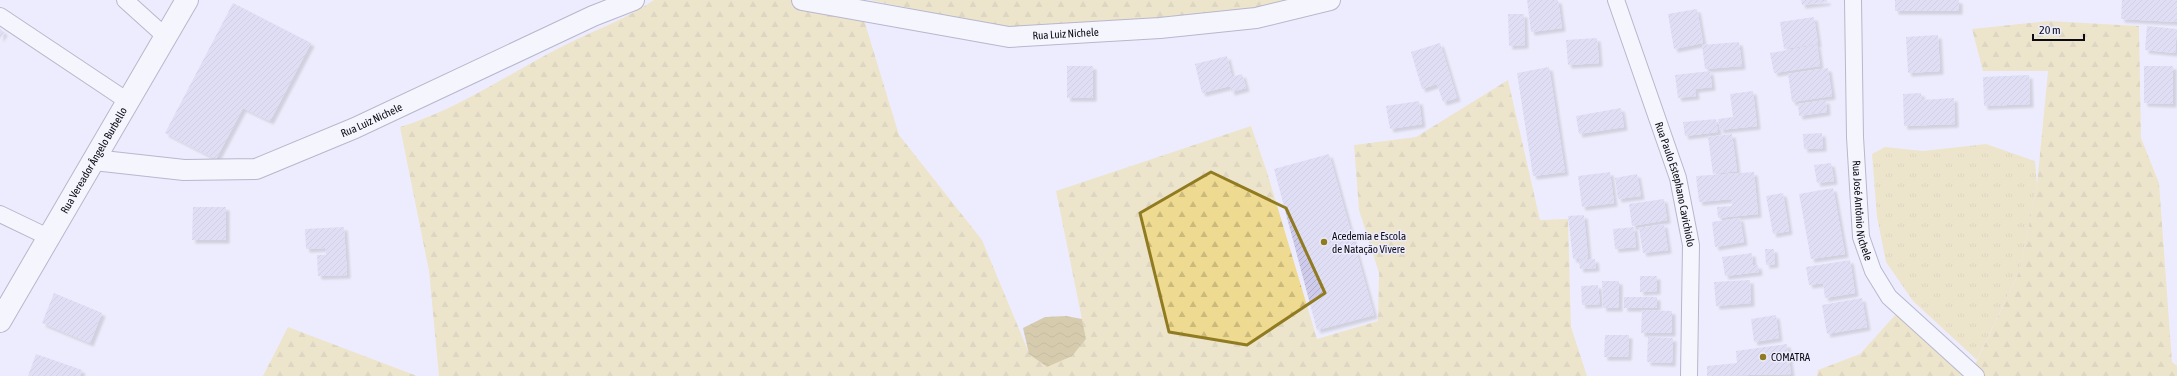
<svg xmlns="http://www.w3.org/2000/svg" width="2177" height="376" viewBox="0 0 2177 376" font-family="'Asap Condensed',sans-serif">
	<style>
		.grass { fill: url(#grass-tufts) }
		.forest { fill: url(#forest-firs) }
		.water { fill: url(#water-waves) }
		.building { fill: url(#building-hatch); filter: url(#shadow) }
		.lines { fill: none; stroke-linecap: round; stroke-linejoin: round }
		.minor-casing { stroke: #787691; stroke-width: 18 }
		.tertiary-casing { stroke: #787691; stroke-width: 22 }
		.secondary-casing { stroke: #787691; stroke-width: 24 }
		.minor { stroke: #fff; stroke-width: 16 }
		.tertiary { stroke: #fff; stroke-width: 20 }
		.secondary { stroke: #fff; stroke-width: 22 }
		.marked { fill: none; stroke: #907b21; stroke-width: 3; stroke-linejoin: round }
		.poi-dot { fill: #907b21; stroke: #edecfe; stroke-width: 1.5 }
		.labels { text-anchor: middle; stroke-width: 3; stroke-linejoin: round; paint-order: stroke }
		.street-label { font-size: 11px; fill: #0c0b14; stroke: #edecfe }
		.poi-label { font-size: 11px; fill: #0c0b14; stroke: #edecfe; text-anchor: start }
	</style>
	<defs>
		<pattern id="grass-tufts" width="24" height="20" patternUnits="userSpaceOnUse"><rect width="24" height="20" fill="#eeda90"/><path d="M3 7l-1-3M5 7V3M7 7l1-3M15 17l-1-3M17 17v-4M19 17l1-3" fill="none" stroke="#cbba7b"/></pattern>
		<pattern id="forest-firs" width="22" height="20" patternUnits="userSpaceOnUse"><rect width="22" height="20" fill="#eeda90"/><path d="M5 1l3.5 6h-7zM16 11l3.5 6h-7z" fill="#cbba7b"/></pattern>
		<pattern id="water-waves" width="16" height="10" patternUnits="userSpaceOnUse"><rect width="16" height="10" fill="#baa34a"/><path d="M0 5q4-4 8 0t8 0" fill="none" stroke="#96833c"/></pattern>
		<pattern id="building-hatch" width="6" height="6" patternUnits="userSpaceOnUse"><rect width="6" height="6" fill="#ceccea"/><path d="M-1 1l2-2M0 6l6-6M5 7l2-2" fill="none" stroke="#b0aec8"/></pattern>
		<filter id="shadow"><feDropShadow dx="3.5" dy="3.5" stdDeviation="1" flood-color="#0004"/></filter>
	</defs>
	<rect width="100%" height="100%" fill="#edecfe"/>
	<path class="grass" d="M1986,144L2035,161L2037,185L2020,270L1977,360L1913,301L1886,262L1877,217L1872,154L1885,147L1923,151Z"/>
	<g class="forest">
		<path d="M654,0H858L899,135L982,240L1029,353L1047,367L1086,339L1056,191L1251,126L1267,172L1317,339L1378,321L1379,273L1359,210L1354,145L1416,137L1508,80L1540,220L1568,219L1571,327L1587,376H439L429,271L400,127C457,110 508,74 561,47C592,31 625,20 654,0Z"/>
		<path d="M869,0H1295L1251,11L1136,22L1001,27Z"/>
		<path d="M2048,21L2139,26L2141,138L2159,183L2172,362L2177,366V376H1985L1974,367L1966,376H1817L1818,370L1860,354L1898,312L1974,367L2020,270L2037,185L2048,71H1983L1972,29Z"/>
		<path d="M288,327L417,376H263Z"/>
	</g>
	<path class="water" d="M1066,316L1082,319L1086,339L1072,356L1047,367L1029,354L1023,328L1045,317Z"/>
	<g class="building">
		<path d="M1527,0H1558L1562,28L1531,32Z"/>
		<path d="M1801,0H1827V2L1802,5Z"/>
		<rect x="1895" y="0" width="64" height="11"/>
		<path d="M2122,0H2177V22L2121,19Z"/>
		<path d="M233,3L311,43L270,121L243,108L216,159L165,133Z"/>
		<path d="M1697,9L1703,43L1674,49L1668,14Z"/>
		<path d="M1508,14H1524L1525,45L1509,46Z"/>
		<path d="M1814,17L1818,44L1784,49L1780,22Z"/>
		<path d="M2147,26L2177,29L2175,53L2145,50Z"/>
		<path d="M0,29L4,32L0,39Z"/>
		<path d="M1938,35L1940,71L1908,73L1906,37Z"/>
		<path d="M1597,38L1599,63L1568,65L1566,40Z"/>
		<path d="M1739,42L1742,66L1705,69L1702,45Z"/>
		<path d="M1440,43L1457,98L1443,102L1437,84L1422,89L1411,52Z"/>
		<path d="M1817,45L1820,66L1774,73L1770,53Z"/>
		<path d="M1227,56L1232,77L1242,74L1246,88L1231,92L1230,86L1202,93L1195,64Z"/>
		<rect x="1067" y="66" width="26" height="32"/>
		<path d="M2144,66H2173V104L2144,103Z"/>
		<path d="M1549,67L1565,172L1533,176L1517,73Z"/>
		<path d="M1828,68L1832,96L1792,102L1788,74Z"/>
		<path d="M1710,71L1712,87L1695,89L1696,96L1678,98L1675,75Z"/>
		<path d="M2029,75L2030,104L1984,106L1983,77Z"/>
		<path d="M1753,91L1757,126L1720,130L1718,119L1733,117L1730,94Z"/>
		<path d="M1921,93L1922,100L1954,98L1955,124L1904,126L1903,94Z"/>
		<path d="M1826,100L1827,112L1799,116L1798,104Z"/>
		<path d="M1419,101L1422,124L1390,129L1386,106Z"/>
		<path d="M1621,108L1624,127L1579,134L1576,116Z"/>
		<path d="M1716,119L1718,132L1685,136L1683,122Z"/>
		<path d="M1822,133L1823,148L1804,149L1803,134Z"/>
		<path d="M1732,134L1737,171L1713,174L1708,137Z"/>
		<path d="M1329,154L1374,315L1317,330L1274,169Z"/>
		<path d="M1831,163L1834,181L1817,183L1814,165Z"/>
		<path d="M1610,172L1614,203L1582,207L1578,176Z"/>
		<path d="M1754,172L1758,214L1718,218L1717,207L1732,206L1731,199L1699,202L1696,176Z"/>
		<path d="M1637,174L1641,196L1618,199L1615,178Z"/>
		<path d="M1833,188L1845,254L1811,259L1799,194Z"/>
		<path d="M1783,193L1789,231L1773,234L1766,196Z"/>
		<path d="M1664,199L1667,220L1632,226L1629,204Z"/>
		<path d="M193,207H226V240H192Z"/>
		<path d="M1584,215L1588,258L1573,259L1568,216Z"/>
		<path d="M1740,218L1744,242L1715,247L1712,222Z"/>
		<path d="M1664,224L1668,250L1643,253L1639,228Z"/>
		<path d="M344,227L347,275L318,276L317,255H326L325,248L306,249L305,229Z"/>
		<path d="M1634,227L1636,247L1615,249L1613,229Z"/>
		<path d="M1765,249H1774L1775,264L1766,265Z"/>
		<path d="M1752,253L1753,266L1758,265L1759,272L1725,276L1722,257Z"/>
		<path d="M1595,259L1596,268L1580,269L1579,260Z"/>
		<path d="M1850,260L1855,293L1825,298L1823,283L1809,285L1806,267Z"/>
		<path d="M1640,276H1657V291L1640,292Z"/>
		<path d="M1750,280L1751,303L1716,306L1714,282Z"/>
		<path d="M1602,281H1619V308H1603Z"/>
		<path d="M1598,285L1600,304L1582,305L1581,286Z"/>
		<path d="M54,293L102,313L90,343L42,323Z"/>
		<rect x="1624" y="297" width="33" height="11"/>
		<path d="M1862,298L1867,327L1827,334L1822,305Z"/>
		<path d="M1642,310L1672,311V333H1641Z"/>
		<path d="M1776,315L1779,338L1754,342L1751,319Z"/>
		<path d="M1605,335H1629L1628,357H1604Z"/>
		<path d="M1648,337L1673,338L1672,363L1647,362Z"/>
		<path d="M1787,344L1791,374L1707,376V366L1737,363L1736,351Z"/>
		<path d="M36,354L82,370L80,376H28Z"/>
	</g>
	<g class="lines">
		<defs>
			<g id="minor">
				<path d="M125,0L166,37"/>
				<path id="s1" d="M1616,0L1678,178L1691,245L1689,376"/>
				<path id="s2" d="M1853,0L1855,137L1861,237L1873,271L1889,297L1976,376"/>
				<path d="M0,16L129,102"/>
				<path d="M0,214L48,237"/>
			</g>
			<g id="tertiary">
				<path id="s3" d="M802,0L1009,37L1160,28L1256,18L1330,0"/>
				<path id="s4" d="M94,160L184,170L256,169L355,128L593,16L634,0"/>
			</g>
			<g id="secondary">
				<path id="s5" d="M0,321L187,0"/>
			</g>
		</defs>
		<use href="#minor" class="minor-casing"/>
		<use href="#tertiary" class="tertiary-casing"/>
		<use href="#secondary" class="secondary-casing"/>
		<use href="#minor" class="minor"/>
		<use href="#tertiary" class="tertiary"/>
		<use href="#secondary" class="secondary"/>
	</g>
	<path d="M0 0H2177V376H0ZM1211,172L1286,208L1325,293L1247,345L1169,332L1140,213Z" fill="#edecfe" fill-opacity=".55" fill-rule="evenodd"/>
	<path class="marked" d="M1211,172L1286,208L1325,293L1247,345L1169,332L1140,213Z"/>
	<g class="poi-dot">
		<circle cx="1324" cy="242" r="4"/>
		<circle cx="1763" cy="357" r="4"/>
	</g>
	<g class="labels">
		<g class="street-label">
			<text dy="4" stroke="none"><textPath href="#s3" startOffset="267">Rua Luiz Nichele</textPath></text>
			<text dy="4" stroke="none"><textPath href="#s4" startOffset="288">Rua Luiz Nichele</textPath></text>
			<text dy="4" stroke="none"><textPath href="#s5" startOffset="186">Rua Vereador Ângelo Burbello</textPath></text>
			<text dy="4" stroke="none"><textPath href="#s1" startOffset="194">Rua Paulo Estephano Cavichiolo</textPath></text>
			<text dy="4" stroke="none"><textPath href="#s2" startOffset="211">Rua José Antônio Nichele</textPath></text>
		</g>
		<g class="poi-label">
			<text x="1332" y="240">Acedemia e Escola<tspan x="1332" dy="13">de Natação Vivere</tspan></text>
			<text x="1771" y="361">COMATRA</text>
		</g>
	</g>
	<path d="M2033 34v6h51v-6" fill="none" stroke="#0c0b14" stroke-width="2"/>
	<text x="2039" y="34" font-size="12" fill="#0c0b14" stroke="#edecfe" stroke-width="3" paint-order="stroke">20 m</text>
</svg>
